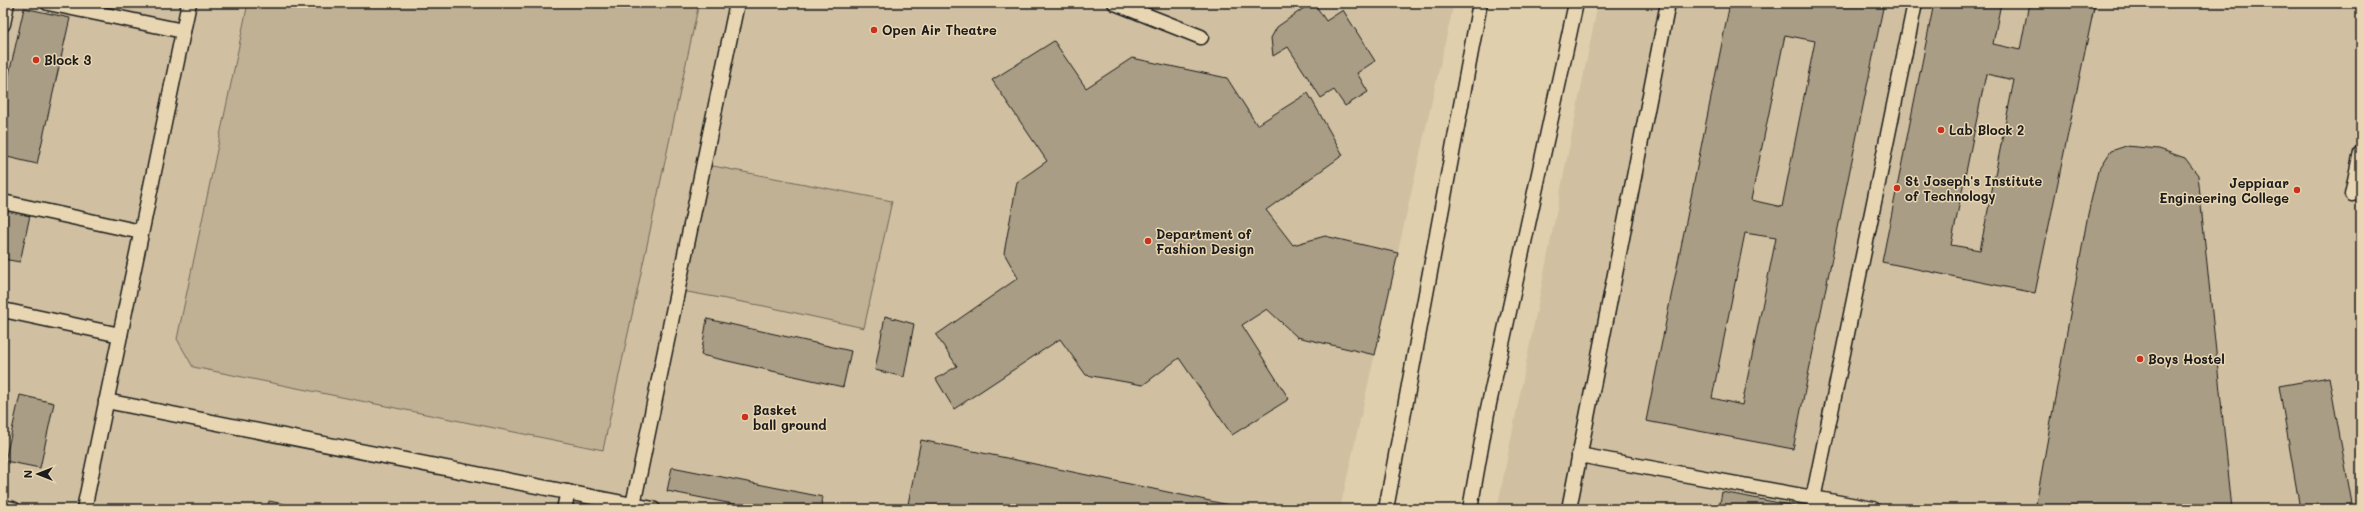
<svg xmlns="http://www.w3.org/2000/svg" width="2364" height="512" viewBox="0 0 2364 512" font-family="Mali,sans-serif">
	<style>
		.built { fill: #d0c0a1 }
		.green { fill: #c0b195; stroke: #6e6658 }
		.building { fill: #a99d85; stroke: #1c1c1c; fill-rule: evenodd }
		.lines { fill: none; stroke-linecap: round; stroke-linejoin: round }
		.lane-casing { stroke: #1c1c1c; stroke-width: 17 }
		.lane { stroke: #e8d6b3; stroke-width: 14 }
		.poi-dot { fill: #c8321e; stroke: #e8d6b3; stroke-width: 1.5 }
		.labels { text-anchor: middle; stroke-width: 3; stroke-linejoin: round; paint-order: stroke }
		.poi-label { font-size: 13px; font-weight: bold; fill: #1c1c1c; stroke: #e8d6b3; text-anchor: start }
	</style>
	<rect width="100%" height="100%" fill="#e0cfad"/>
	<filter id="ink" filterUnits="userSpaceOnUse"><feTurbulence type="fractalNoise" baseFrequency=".025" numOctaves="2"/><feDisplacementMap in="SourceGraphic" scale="8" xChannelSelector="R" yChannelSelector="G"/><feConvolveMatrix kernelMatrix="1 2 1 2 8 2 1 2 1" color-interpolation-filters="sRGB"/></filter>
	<g filter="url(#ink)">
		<g class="built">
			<path d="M3,3H1454L1340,509H3Z"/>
			<path d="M1598,3H2361V509H1497Z"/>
		</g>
		<g class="green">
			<path d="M248,3H699L603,450L193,367L177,339Z"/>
			<path d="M708,165L892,201L864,328L764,306L682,291Z"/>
		</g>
		<g class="building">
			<path d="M1311,3H1314L1326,21L1343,10L1375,61L1357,73L1368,92L1345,106L1334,90L1321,98L1288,47L1273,56L1271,38L1277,27Z"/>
			<path d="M1730,3H1801L1822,7L1823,3H1884L1793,449L1646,421ZM1785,35L1815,41L1782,207L1751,200ZM1745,233L1776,238L1742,405L1712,398Z"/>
			<path d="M1934,3H2001L1993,44L2020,50L2029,3H2095L2035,293L1882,262ZM1986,74L2014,80L1980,250L1951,245Z"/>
			<path d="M24,8L70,18L37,164L3,156V101Z"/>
			<path d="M1054,41L1086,88L1132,58L1227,78L1257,125L1308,93L1343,155L1266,210L1293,245L1325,236L1398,253L1375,355L1297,337L1267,309L1242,325L1289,399L1232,435L1179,358L1143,385L1086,375L1060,339L954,409L936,379L957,366L936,335L1018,278L1004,253L1017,182L1047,161L992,80Z"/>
			<path d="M2126,146L2159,149L2185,158L2198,175L2232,509H2065L2036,504L2088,214L2098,171L2111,151Z"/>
			<path d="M3,209L30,215L20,262L3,259Z"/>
			<path d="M885,316L914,324L904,377L875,370Z"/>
			<path d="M707,319L851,351L843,387L701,355Z"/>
			<path d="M2329,377L2353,509H2300L2279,386Z"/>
			<path d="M20,395L54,403L40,468L5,461Z"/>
			<path d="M921,440L1248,509H907Z"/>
			<path d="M672,467L823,497L820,509H758L667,491Z"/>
			<path d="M1722,492L1811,509H1719Z"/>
			<path d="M269,501L309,509H267Z"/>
		</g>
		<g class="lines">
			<defs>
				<g id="lane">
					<path d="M48,3L183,31"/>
					<path d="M1115,3L1201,37"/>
					<path d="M3,24L7,3"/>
					<path d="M2352,194L2361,152"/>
					<path d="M3,202L141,232"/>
					<path d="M3,310L120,335"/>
					<path d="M106,401L653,509"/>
					<path d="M1579,455L1873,509"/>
					<path d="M1813,499L1915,3"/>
					<path d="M633,505L737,3"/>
					<path d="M3,507L13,509"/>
					<path d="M84,509L189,3"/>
					<path d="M564,509L568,492"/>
					<path d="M1386,509L1480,3"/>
					<path d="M1470,509L1487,413L1576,3"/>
					<path d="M1569,509L1668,3"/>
				</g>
			</defs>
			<use href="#lane" class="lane-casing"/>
			<use href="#lane" class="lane"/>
		</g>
	</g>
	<g class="poi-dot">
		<circle cx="874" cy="30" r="4"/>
		<circle cx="36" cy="60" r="4"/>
		<circle cx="1941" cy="130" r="4"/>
		<circle cx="1897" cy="188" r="4"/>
		<circle cx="2297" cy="190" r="4"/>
		<circle cx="1148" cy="241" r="4"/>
		<circle cx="2140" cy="359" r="4"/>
		<circle cx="745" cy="417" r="4"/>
	</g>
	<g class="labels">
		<g class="poi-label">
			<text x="882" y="35">Open Air Theatre</text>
			<text x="44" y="65">Block 3</text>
			<text x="1949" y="135">Lab Block 2</text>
			<text x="1905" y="186">St Joseph's Institute<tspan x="1905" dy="15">of Technology</tspan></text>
			<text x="2289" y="188" text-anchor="end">Jeppiaar<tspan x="2289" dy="15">Engineering College</tspan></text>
			<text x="1156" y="239">Department of<tspan x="1156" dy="15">Fashion Design</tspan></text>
			<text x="2148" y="364">Boys Hostel</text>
			<text x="753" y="415">Basket<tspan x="753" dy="15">ball ground</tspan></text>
		</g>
	</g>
	<rect width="2364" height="512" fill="none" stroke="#e8d6b3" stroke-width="16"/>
	<rect x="8" y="8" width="2348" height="496" fill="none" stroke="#1c1c1c" stroke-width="1.5" filter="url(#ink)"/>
	<g transform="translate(38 474) rotate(270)" stroke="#e8d6b3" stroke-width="3" paint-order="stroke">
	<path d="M0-3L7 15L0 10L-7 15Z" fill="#1c1c1c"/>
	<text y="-6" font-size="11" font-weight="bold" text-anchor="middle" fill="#1c1c1c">N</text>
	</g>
</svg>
